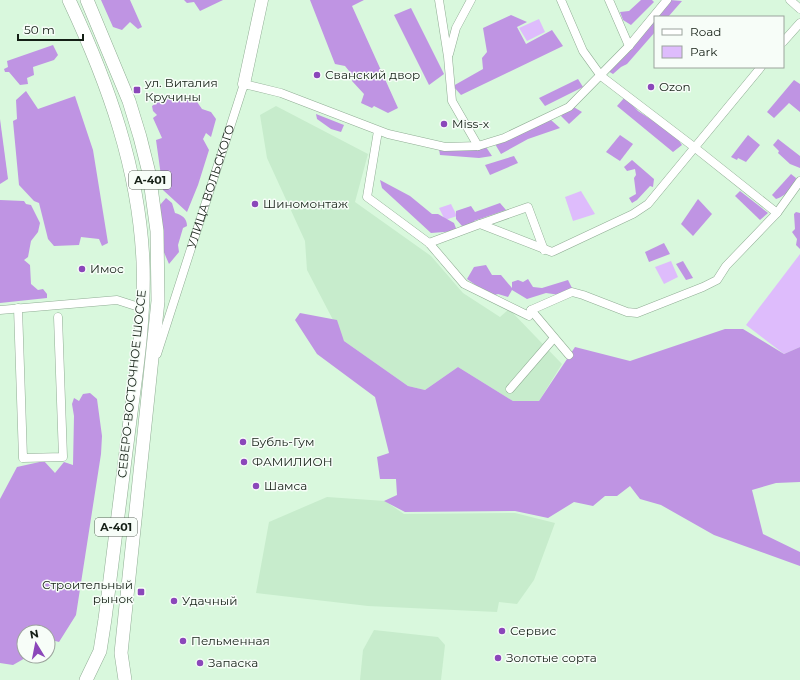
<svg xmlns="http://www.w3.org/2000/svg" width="800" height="680" viewBox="0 0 800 680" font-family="Montserrat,sans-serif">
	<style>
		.built { fill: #c7eccc }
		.green { fill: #debcfc }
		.forest { fill: #bf94e3 }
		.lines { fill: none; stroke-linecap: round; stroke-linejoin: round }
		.street-casing { stroke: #90ad94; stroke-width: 9 }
		.secondary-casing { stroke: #90ad94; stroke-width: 13 }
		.primary-casing { stroke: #90ad94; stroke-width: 14 }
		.street { stroke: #fff; stroke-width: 8 }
		.secondary { stroke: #fff; stroke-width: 12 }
		.primary { stroke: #fff; stroke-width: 13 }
		.poi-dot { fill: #8b47ba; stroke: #f7fdf8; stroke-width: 1.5 }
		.labels { text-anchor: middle; stroke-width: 3; stroke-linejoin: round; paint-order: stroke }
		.shield { fill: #f7fdf8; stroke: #586259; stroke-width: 1 }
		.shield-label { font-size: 11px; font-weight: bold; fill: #141f15 }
		.poi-label { font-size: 12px; fill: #141f15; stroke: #f7fdf8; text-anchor: start }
		.street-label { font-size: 12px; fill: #141f15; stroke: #f7fdf8 }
	</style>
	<rect width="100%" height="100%" fill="#d9f8dd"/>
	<g class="built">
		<path d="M276,106L368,154L355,202L431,256L463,293L500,317L509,309L562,364L539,401H513L458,367L425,390L408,386L344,341L307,270L305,241L267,158L260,115Z"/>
		<path d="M327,497L385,501L404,514L515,513L555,523L534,580L517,604L499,602L497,612L368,606L256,593L269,522Z"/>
		<path d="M374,630L438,637L445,645L441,680H360L363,650Z"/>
	</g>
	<g class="green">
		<path d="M539,19L545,32L527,41L519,28Z"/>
		<path d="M581,191L595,214L573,221L565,197Z"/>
		<path d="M451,204L457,216L445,220L439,208Z"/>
		<path d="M800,254V347L784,354L746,325Z"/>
		<path d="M671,261L678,277L664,284L655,267Z"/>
	</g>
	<g class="forest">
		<path d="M101,0H130L142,27L138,29L130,22L122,30L113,27Z"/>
		<path d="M184,0H223L200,11L194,2L187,3Z"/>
		<path d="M310,0H364L352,6L398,108L388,113L374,106L372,108L361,103L364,94L352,81L354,77L345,66L335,64Z"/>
		<path d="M641,0H652L654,2L631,25L623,20L620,12L629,11Z"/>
		<path d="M670,0L682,1L668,17H655V32L627,64L621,67L613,74L608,71Z"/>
		<path d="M411,8L444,74L429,85L394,15Z"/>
		<path d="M511,15L527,22L517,27L526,44L552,30L563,46L461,95L453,86L483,69L482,58L487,52L483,28Z"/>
		<path d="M53,45L58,55L54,60L33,67L34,75L27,78L28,84L20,85L9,72H5L4,69L8,67L7,61Z"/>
		<path d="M578,79L583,87L545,106L539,98Z"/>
		<path d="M794,80L800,84V112L789,103L774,118L767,112Z"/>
		<path d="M26,91L38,109L75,96L93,150L108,243L102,246L99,239L81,237L79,245L54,246L48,239L39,203L34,201L19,185L13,121L17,119L16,100Z"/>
		<path d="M167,96L195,99L202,109L211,112L216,119L211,137L206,133L203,139L209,150L198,185L187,212L163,190L156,140L162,138L153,118L157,115L153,111L152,106Z"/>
		<path d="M625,97L638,111L675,135L682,145L673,152L617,106Z"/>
		<path d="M572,106L582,112L569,124L561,116Z"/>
		<path d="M316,114L344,125L341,132L331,129L317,119Z"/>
		<path d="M0,119L8,179L0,184Z"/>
		<path d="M551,120L560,128L528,139L501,154L495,144Z"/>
		<path d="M620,135L633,144L620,161L606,152Z"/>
		<path d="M748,135L760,145L746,162L738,158L737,160L731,157Z"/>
		<path d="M778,139L800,156V168L790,164L778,153L779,151L773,145Z"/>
		<path d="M486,147L492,156L479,158L440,155L439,149Z"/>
		<path d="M514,156L518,163L490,175L485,165Z"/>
		<path d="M632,160L654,179L653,187L650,186L637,200L632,203L629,198L636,194L634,178L636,175L635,169L627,171L624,167Z"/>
		<path d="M791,174L796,178C795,188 785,196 776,199L772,195Z"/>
		<path d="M380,180L410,196L432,214H438L454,223L457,231L431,233L382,188Z"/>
		<path d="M740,191L768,213L760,220L735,196Z"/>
		<path d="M166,198L172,203L175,213C182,215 187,218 187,226L183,228L178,245L179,252L169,264L163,250L160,205Z"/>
		<path d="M698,199L712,214L693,236L681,224Z"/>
		<path d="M0,200L24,201L26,204L31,205L40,223L38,232L31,241L28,257L24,260L30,265L31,284L38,290L43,289L47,294V298L0,303Z"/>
		<path d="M500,203L506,210L474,221V224L462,226L456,219V211L471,206L475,212Z"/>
		<path d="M796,212L800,213V249L796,245L797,239L792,232L795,229L794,214Z"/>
		<path d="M664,243L670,254L649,262L645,252Z"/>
		<path d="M683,261L693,278L686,280L676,264Z"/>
		<path d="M486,265L492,275H501L512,288V282L518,280L523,282L528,279L533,287L542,288L568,280L572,288L560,295L546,293L527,299L512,290L508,297L498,294L491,296L467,279L474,267Z"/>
		<path d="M300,313L337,320L344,341L408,386L425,390L458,367L513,401H539L575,347L630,361L725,329H743L784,354L800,347V482L776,483L752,490L763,534L800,552V566L714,535L661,505L640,499L630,486L617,496H605L593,506L574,502L548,518L515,511L405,512L384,501L397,495L396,479H380L377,457L389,453L375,397L317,354L295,320Z"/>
		<path d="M90,393L97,399L102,436L101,454L76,615L59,642L48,639V632H24V656L27,657L13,665L0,663V499L17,467L44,461L55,473L64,462L73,465L74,416L72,404L74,398L79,401L83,394Z"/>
	</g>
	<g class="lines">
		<defs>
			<g id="street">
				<path d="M439,0L448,57L452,101L478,146"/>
				<path d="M561,0L583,51L601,76L694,147L777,213"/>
				<path d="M609,0L629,46"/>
				<path d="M790,0L800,9"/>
				<path d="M783,42L800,23"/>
				<path d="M449,54L456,28L471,0"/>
				<path d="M378,131L367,197L429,243L464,284L529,316L531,310L572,292L583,295L627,312L637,313L703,287L717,280L726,266L777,213L800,181"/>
				<path d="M480,224L528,207L544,250"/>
				<path d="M429,243L480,224L552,252L633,214L648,204L761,67"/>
				<path d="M18,308L23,458L63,457L58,317"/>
				<path d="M0,310L117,300L142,308"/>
				<path d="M531,310L569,355"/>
				<path id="s1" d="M157,354L244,84L281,93L388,134L445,147L478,146L504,138L569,107L629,46L667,0"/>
				<path d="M510,389L554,338"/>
			</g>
			<path id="secondary" d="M244,84L262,0"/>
			<g id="primary">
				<path d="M69,0C108,83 139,169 143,262C145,315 137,368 130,420C121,487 113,553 105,619L100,651L86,680"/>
				<path d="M87,0L129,101L140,137L149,173L157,231L158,301L121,653L125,680"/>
			</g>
		</defs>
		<use href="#street" class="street-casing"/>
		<use href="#secondary" class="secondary-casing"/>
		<use href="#primary" class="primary-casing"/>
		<use href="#street" class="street"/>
		<use href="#secondary" class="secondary"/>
		<use href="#primary" class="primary"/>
	</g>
	<g class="poi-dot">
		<circle cx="317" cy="75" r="4"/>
		<circle cx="651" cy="87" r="4"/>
		<rect x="133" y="86" width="8" height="8" rx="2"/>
		<circle cx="444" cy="124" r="4"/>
		<circle cx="255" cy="204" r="4"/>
		<circle cx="82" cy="269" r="4"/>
		<circle cx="243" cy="442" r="4"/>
		<circle cx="244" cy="462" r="4"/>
		<circle cx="256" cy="486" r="4"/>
		<rect x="137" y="588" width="8" height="8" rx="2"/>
		<circle cx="174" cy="601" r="4"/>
		<circle cx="502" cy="631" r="4"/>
		<circle cx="183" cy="641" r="4"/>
		<circle cx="498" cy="658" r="4"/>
		<circle cx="200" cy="663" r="4"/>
	</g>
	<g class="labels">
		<g class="shield">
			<rect x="129" y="171" width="42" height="18" rx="3"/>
			<rect x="95" y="518" width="42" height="18" rx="3"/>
		</g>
		<g class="shield-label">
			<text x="150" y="184">А-401</text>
			<text x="116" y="531">А-401</text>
		</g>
		<g class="poi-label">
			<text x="325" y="79">Сванский двор</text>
			<text x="145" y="87">ул. Виталия<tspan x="145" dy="14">Кручины</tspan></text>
			<text x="659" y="91">Ozon</text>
			<text x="452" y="128">Miss-x</text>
			<text x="263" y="208">Шиномонтаж</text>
			<text x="90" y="273">Имос</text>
			<text x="251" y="446">Бубль-Гум</text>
			<text x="252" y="466">ФАМИЛИОН</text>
			<text x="264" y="490">Шамса</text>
			<text x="133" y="589" text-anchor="end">Строительный<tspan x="133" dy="14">рынок</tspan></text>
			<text x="182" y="605">Удачный</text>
			<text x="510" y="635">Сервис</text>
			<text x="191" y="645">Пельменная</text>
			<text x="506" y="662">Золотые сорта</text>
			<text x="208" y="667">Запаска</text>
		</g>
		<g class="street-label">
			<text dy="4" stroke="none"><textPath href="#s1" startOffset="176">УЛИЦА ВОЛЬСКОГО</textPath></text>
			<text transform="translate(132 384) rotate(-84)" y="4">СЕВЕРО-ВОСТОЧНОЕ ШОССЕ</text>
		</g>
	</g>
	<rect x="654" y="16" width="130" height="52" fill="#f7fdf8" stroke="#9ca49d"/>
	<rect x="662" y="29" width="20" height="6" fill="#ffffff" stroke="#9ca49d"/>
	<text x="690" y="36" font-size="12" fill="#141f15">Road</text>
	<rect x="662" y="46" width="20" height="12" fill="#debcfc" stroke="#9ca49d"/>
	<text x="690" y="56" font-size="12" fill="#141f15">Park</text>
	<g transform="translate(36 644) rotate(350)"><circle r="19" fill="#f7fdf8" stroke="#9ca49d"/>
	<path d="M0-3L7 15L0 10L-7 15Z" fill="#8b47ba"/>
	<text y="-6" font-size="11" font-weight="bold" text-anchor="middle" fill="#141f15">N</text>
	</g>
	<path d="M18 34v6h65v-6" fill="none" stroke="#141f15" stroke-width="2"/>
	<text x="24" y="34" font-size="12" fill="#141f15" stroke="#f7fdf8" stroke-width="3" paint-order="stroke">50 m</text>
</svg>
